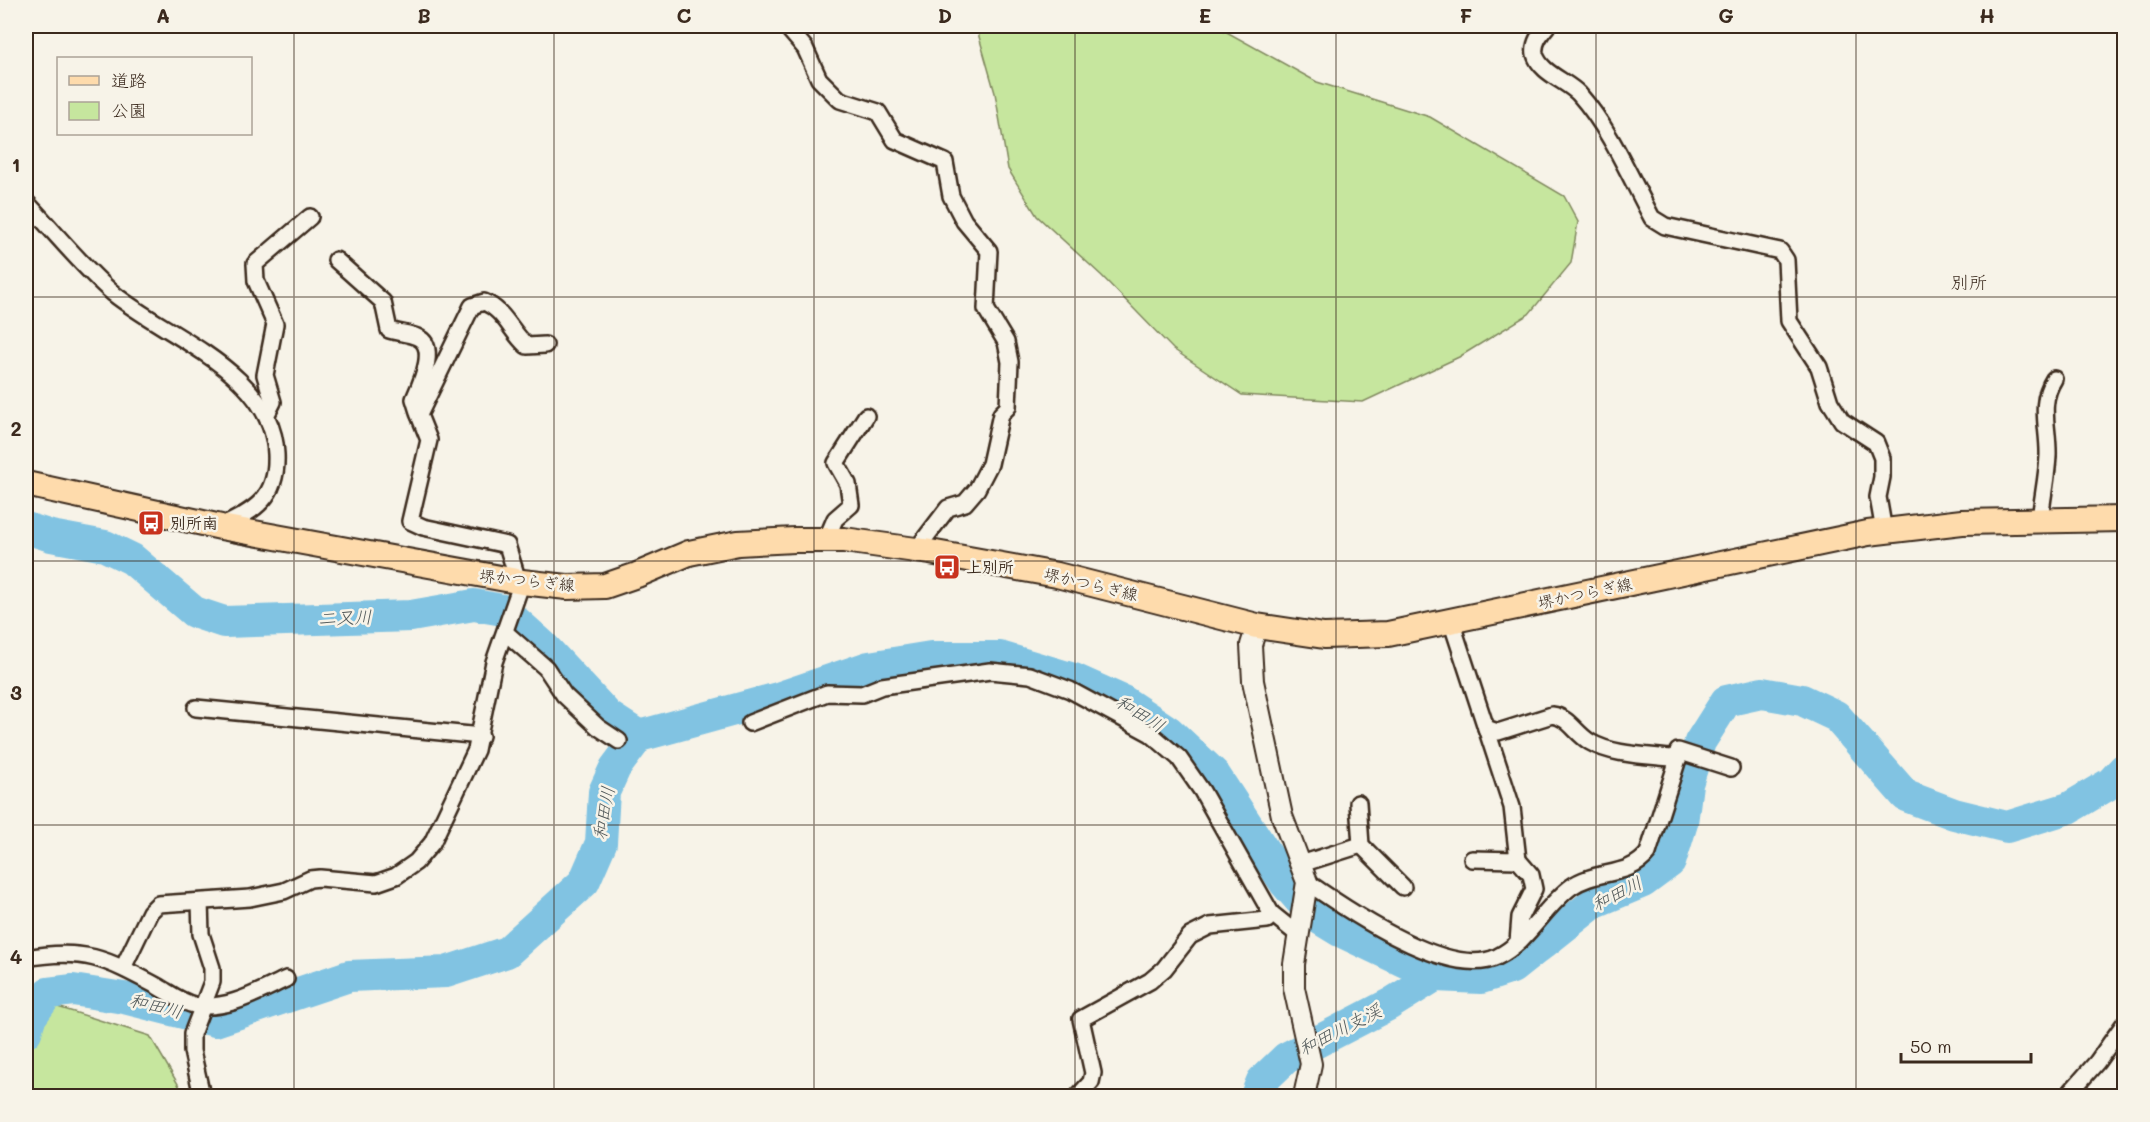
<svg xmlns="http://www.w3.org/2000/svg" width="2150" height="1122" viewBox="0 0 2150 1122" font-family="Mali,'Klee One',sans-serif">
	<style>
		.green { fill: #c6e69e; stroke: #80885e; stroke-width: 1.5 }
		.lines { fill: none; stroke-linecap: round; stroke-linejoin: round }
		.river { stroke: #81c3e2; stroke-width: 32 }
		.minor-casing { stroke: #3b2a1e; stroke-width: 20 }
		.tertiary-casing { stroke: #3b2a1e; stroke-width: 24 }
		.primary-casing { stroke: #3b2a1e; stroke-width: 28 }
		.minor { stroke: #f7f3e8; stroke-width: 15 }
		.tertiary { stroke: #f7f3e8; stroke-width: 20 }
		.primary { stroke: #fedbac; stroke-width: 24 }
		.grid { fill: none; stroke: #3b2a1e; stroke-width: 1.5; stroke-opacity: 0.55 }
		.labels { text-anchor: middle; stroke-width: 5; stroke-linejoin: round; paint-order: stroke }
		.poi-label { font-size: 16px; font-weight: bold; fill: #3b2a1e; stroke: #f7f3e8; text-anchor: start }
		.street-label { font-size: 16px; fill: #3b2a1e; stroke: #f7f3e8 }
		.neighbourhood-label { font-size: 18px; fill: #3b2a1e; stroke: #f7f3e8 }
		.water-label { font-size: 18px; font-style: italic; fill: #505859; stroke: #f7f3e8 }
		.neatline { fill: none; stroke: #3b2a1e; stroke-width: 2 }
		.grid-label { font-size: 20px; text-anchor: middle; font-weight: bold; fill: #3b2a1e }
	</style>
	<rect width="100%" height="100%" fill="#f7f3e8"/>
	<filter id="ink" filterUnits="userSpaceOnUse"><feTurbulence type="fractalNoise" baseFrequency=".0167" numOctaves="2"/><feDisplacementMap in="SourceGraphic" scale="12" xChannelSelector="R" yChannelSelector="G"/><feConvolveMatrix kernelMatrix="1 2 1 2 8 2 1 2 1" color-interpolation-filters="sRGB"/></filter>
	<g filter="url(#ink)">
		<g class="green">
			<path d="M976,26H1216L1317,82L1430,117L1564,196L1578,222L1571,263L1529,314L1459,357L1363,402L1242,395L1173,349L1102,276L1037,216L1008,169L995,93Z"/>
			<path d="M26,997L150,1036L185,1096H26Z"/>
		</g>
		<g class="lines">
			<g class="river">
				<path d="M26,528L51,536L105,546L132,559L194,612L224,622L411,616L474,605L503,610L542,645L608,716L639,736"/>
				<path d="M26,1032L30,1018L48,993L73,990L124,998L215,1021L349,976L446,972L507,952L584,882L601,843L604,792L615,768L639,736L778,698L869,667L931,657H1000L1074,679L1123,701L1168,731L1214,774L1285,883L1312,914L1340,931L1435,976L1481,978L1512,968L1595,902L1643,882L1670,862L1682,823L1687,784L1700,742L1726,701L1762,693L1802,700L1836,716L1906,796L1954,814L2007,827L2069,808L2111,783L2124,769"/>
				<path d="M1256,1096L1262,1081L1286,1058L1390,1004L1435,976"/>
			</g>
			<defs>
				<g id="minor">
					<path d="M786,26L805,48L819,79L840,100L878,112L895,140L945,162L951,196L964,221L989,251L986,309L1006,342L1010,362L1008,407L1001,414L990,464L977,489L965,503L948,508L916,550"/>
					<path d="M1547,26C1540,34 1533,43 1535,54C1540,73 1567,81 1579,94C1610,129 1630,177 1652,218L1665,226L1780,251L1786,260L1789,321L1819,367L1830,402L1842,421L1876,443L1882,458V477L1878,497L1884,531"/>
					<path d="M26,202C54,231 83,268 114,294C169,338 273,373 276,454C278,497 256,510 221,527"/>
					<path d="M336,260L383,302L389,330C398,333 409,333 417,337C439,346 420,385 414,399L419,415"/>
					<path d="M267,414L273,402L265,375L275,324L256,281L255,264L310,217"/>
					<path d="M2040,521C2042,499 2047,477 2048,456C2049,428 2038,404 2054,379"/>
					<path d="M826,540L835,519L851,505L848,484L836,463L866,416"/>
					<path d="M518,581L507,545L423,527L410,521L429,440L419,415L472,306L484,302C504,310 511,332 527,346L545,345"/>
					<path d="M1451,621L1512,807L1518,860L1472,859"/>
					<path d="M506,633L546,668L564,695L598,727L619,741"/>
					<path d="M196,708L481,736"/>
					<path d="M750,723L827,693L862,694L882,686L990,671L1030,675L1070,690L1151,734L1179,758L1202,791L1271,913L1267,920L1210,926L1190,936L1164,969L1150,981L1081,1019L1093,1073L1091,1082L1078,1096"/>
					<path d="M1486,728L1498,732L1552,715C1569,717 1575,733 1590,742C1614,756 1651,755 1678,759"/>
					<path d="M1358,803L1361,845L1403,887"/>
					<path d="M1301,864L1361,845"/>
					<path d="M1307,882C1347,910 1449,980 1497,957C1528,942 1544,907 1571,887C1596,869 1629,878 1648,853L1678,759V751L1731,768"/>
					<path d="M200,902L201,934L212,968V982L192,1034V1051L202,1096"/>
					<path d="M1271,913L1297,934"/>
					<path d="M1518,942L1520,917L1534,889L1531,875L1518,860"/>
					<path d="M26,958C84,947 106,959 157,986C168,992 181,1002 194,1005C226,1011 258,992 286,979"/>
					<path d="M123,968L150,912L158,904L250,898L284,891L310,879L320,878L376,883L396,876L416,862L432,843L476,750L494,662L522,582"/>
					<path d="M2067,1096L2097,1062L2124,1024"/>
				</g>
				<path id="tertiary" d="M1257,626L1251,645L1253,681L1282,816L1307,882L1294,964V988L1311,1064L1304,1096"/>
				<path id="primary" d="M26,484L221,527L522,582L567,587L605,586L637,575L689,553L738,543L795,540H844L930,552L1057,575L1257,626L1324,636L1388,634L1868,533L1962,522L2124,519"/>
			</defs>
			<use href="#minor" class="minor-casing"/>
			<use href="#tertiary" class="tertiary-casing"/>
			<use href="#primary" class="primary-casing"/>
			<use href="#minor" class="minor"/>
			<use href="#tertiary" class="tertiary"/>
			<use href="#primary" class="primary"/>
		</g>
	</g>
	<path class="grid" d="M294,26V1096M554,26V1096M814,26V1096M1075,26V1096M1336,26V1096M1596,26V1096M1856,26V1096M26,297H2124M26,561H2124M26,825H2124"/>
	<defs>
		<symbol id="bus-square" viewBox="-11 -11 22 22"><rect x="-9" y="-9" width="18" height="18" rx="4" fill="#c8321e" stroke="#f7f3e8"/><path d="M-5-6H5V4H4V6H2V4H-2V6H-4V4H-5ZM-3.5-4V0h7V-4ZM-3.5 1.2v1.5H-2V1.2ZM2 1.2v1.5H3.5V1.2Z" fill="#fff"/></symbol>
	</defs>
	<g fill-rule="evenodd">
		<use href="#bus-square" x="136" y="508" width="30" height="30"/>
		<use href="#bus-square" x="932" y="552" width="30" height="30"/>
	</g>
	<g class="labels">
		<g class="poi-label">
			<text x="170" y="529">別所南</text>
			<text x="966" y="573">上別所</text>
		</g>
		<g class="street-label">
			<text transform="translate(527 580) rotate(6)" y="6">堺かつらぎ線</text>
			<text transform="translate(1091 584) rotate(13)" y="6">堺かつらぎ線</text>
			<text transform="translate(1585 593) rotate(-12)" y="6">堺かつらぎ線</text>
		</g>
		<g class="neighbourhood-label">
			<text x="1969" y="289">別所</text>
		</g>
		<g class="water-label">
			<text transform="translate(345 618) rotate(-2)" y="6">二又川</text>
			<text transform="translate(1140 714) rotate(32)" y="6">和田川</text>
			<text transform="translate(604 813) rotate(-80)" y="6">和田川</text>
			<text transform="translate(1617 894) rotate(-27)" y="6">和田川</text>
			<text transform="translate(156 1006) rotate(14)" y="6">和田川</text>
			<text transform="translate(1340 1030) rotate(-27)" y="6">和田川支渓</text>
		</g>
	</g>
	<rect width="2150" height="1122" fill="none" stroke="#f7f3e8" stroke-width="66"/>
	<rect x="57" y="57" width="195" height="78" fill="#f7f3e8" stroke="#aca397" stroke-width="1.5"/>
	<rect x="69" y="76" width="30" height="9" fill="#fedbac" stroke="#aca397" stroke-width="1.5"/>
	<text x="111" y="87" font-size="18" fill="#3b2a1e">道路</text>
	<rect x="69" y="102" width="30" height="18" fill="#c6e69e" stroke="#aca397" stroke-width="1.5"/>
	<text x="111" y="117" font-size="18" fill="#3b2a1e">公園</text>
	<path d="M1901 1053v9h130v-9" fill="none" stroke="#3b2a1e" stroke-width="3"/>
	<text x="1910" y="1053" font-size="18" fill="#3b2a1e" stroke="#f7f3e8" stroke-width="4.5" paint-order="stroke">50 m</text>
	<rect x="33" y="33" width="2084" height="1056" class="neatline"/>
	<g class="grid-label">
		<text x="163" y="23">A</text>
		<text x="424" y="23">B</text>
		<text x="684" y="23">C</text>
		<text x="945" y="23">D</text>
		<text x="1205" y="23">E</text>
		<text x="1466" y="23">F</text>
		<text x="1726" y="23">G</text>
		<text x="1987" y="23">H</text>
		<text x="16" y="172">1</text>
		<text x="16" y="436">2</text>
		<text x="16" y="700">3</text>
		<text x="16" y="964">4</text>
	</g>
</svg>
